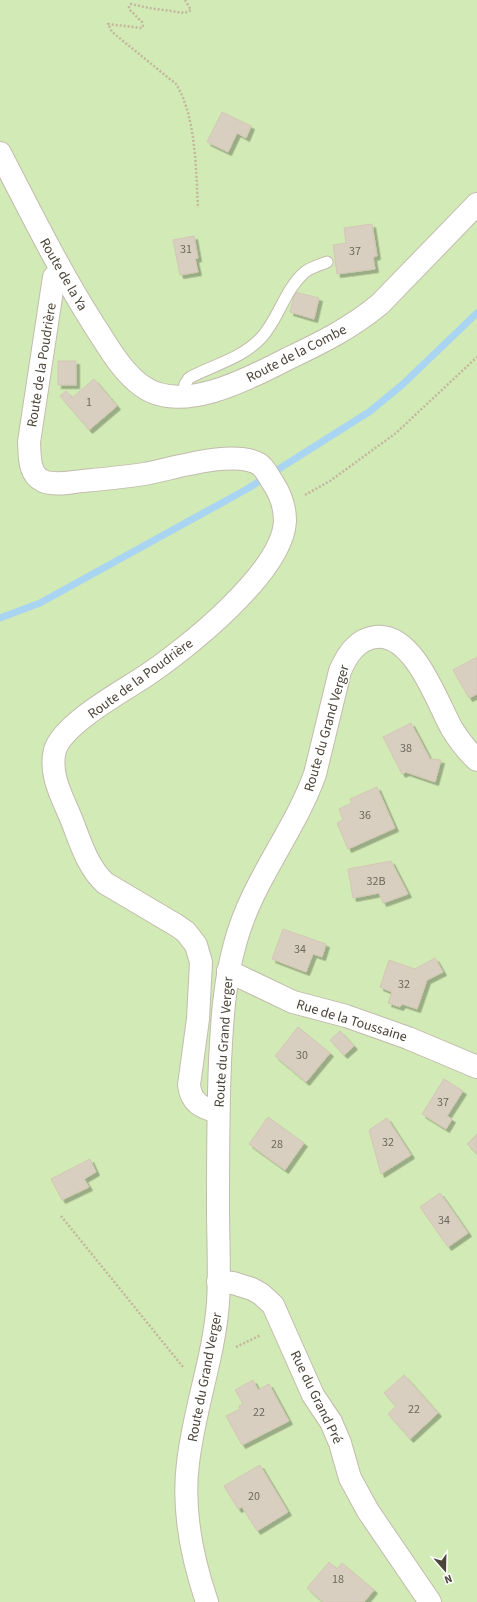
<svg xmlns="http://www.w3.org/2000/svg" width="477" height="1602" viewBox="0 0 477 1602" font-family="'Source Sans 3',sans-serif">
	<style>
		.green { fill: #d2eab5 }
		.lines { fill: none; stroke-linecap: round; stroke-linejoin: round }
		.stream { stroke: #a9d4f2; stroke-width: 7 }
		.building { fill: #d8cfc1; stroke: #d3c7b4; filter: url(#shadow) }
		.service-casing { stroke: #c2bbae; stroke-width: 13 }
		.minor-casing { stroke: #c2bbae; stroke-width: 24 }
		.tertiary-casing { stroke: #c2bbae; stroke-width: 24 }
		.path { stroke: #c4b79f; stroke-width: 2.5; stroke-dasharray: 2 2; stroke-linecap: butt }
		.service { stroke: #fff; stroke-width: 11 }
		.minor { stroke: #fff; stroke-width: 22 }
		.tertiary { stroke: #fff; stroke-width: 22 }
		.labels { text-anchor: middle; stroke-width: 3; stroke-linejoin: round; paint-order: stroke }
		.number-label { font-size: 12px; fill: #6e675b }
		.street-label { font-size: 14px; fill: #4b4439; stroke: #fff }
	</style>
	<defs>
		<filter id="shadow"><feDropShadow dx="3.5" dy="3.5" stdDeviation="0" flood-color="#0004"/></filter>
	</defs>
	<rect width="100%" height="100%" fill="#f6f3ec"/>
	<rect class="green" x="0" y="0" width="477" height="1602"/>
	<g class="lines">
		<path class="stream" d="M0,618L40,603L247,489L369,412L402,385L477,313"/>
	</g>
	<g class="building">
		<path d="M222,112L251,126L246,138L237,133L228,152L207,142Z"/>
		<path d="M372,224L377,256L373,257L375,269L337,274L333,245L346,243L344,228Z"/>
		<path d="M194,236L198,258L195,259L198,272L180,275L173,240Z"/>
		<path d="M295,292L319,298L314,319L290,312Z"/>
		<rect x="58" y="361" width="18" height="24"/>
		<path d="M94,379L117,406L89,430L60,396L66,391L72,398Z"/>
		<path d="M477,657V694L469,698L453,670Z"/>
		<path d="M411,723L430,759L441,760L435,782L406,772L402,774L383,737Z"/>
		<path d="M377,787L395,828L348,849L337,823L343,820L339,809L352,803L350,799Z"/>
		<path d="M391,861L408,894L383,903L379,893L353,898L348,869Z"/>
		<path d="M283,929L326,944L322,957L313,954L306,972L272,959Z"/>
		<path d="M435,958L443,972L427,980L417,1009L402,1004L400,1007L388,1003L392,992L380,987L389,960L415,969Z"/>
		<path d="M298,1027L330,1053L306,1082L275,1056Z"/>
		<path d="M340,1031L354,1046L344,1055L330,1040Z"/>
		<path d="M444,1079L463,1091L447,1116L452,1119L446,1129L422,1114Z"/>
		<path d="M268,1117L304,1143L285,1170L249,1144Z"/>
		<path d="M387,1118L411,1155L381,1174L369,1130Z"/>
		<path d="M477,1134V1154L467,1144Z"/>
		<path d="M90,1159L96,1172L84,1179L89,1187L62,1200L51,1179Z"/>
		<path d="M440,1193L468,1233L448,1247L420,1207Z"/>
		<path d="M404,1375L438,1413L410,1439L388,1414L396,1406L384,1393Z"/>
		<path d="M253,1380L258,1390L269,1384L289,1421L242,1445L226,1416L240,1409L239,1406L243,1404L235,1390Z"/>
		<path d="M260,1465L288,1512L257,1531L242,1507L238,1509L224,1486Z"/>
		<path d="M329,1562L337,1569L342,1563L374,1590L364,1602H323L307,1588Z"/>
	</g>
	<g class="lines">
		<defs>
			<path id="service" d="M183,396L185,384L189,378C213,365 241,359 261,338C279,319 284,290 305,272C311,267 320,265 327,262"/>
			<g id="minor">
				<path d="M61,271L54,277L29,442C30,455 28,474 43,481C55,486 71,482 83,481C103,479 124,477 144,474C173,469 232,449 259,464C265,468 269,477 273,483C281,495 285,507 285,521C283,572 185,650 144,677C121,692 63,724 55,750C49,773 61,795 70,816C80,840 86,865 105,883L176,925L186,932L196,945L201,962L198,1019L189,1085C191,1103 202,1108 218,1112"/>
				<path d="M228,971L293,1002L346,1016L408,1038L477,1067"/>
				<path d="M218,1282L233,1283L252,1289L261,1294L273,1305L313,1395L331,1422L340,1443L350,1478L368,1511L430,1602"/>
				<path d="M207,1602C192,1558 182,1510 188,1463C194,1409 214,1357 218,1303C220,1271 218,1240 218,1208C218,1160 218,1111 220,1062C222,1022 224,983 235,944C251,882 294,833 315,774L340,671C347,655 357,639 376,637C414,633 437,702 452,729C459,740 467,751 477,760"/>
			</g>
			<path id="tertiary" d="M0,153C30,211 59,270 94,325C108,346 121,371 142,386C182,415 250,378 287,359C321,343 351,328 380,304L477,204"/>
		</defs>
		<use href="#service" class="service-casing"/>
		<use href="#minor" class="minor-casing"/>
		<use href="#tertiary" class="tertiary-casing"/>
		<g class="path">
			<path d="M185,0L191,10L185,13L149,8L131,4L129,7V9L142,22L143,26L142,28L108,24L112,32L176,84C196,116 196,170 198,208"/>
			<path d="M305,495L330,481L396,433L477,357"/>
			<path d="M61,1216L183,1367"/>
			<path d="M236,1347L261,1335"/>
		</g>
		<use href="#service" class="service"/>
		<use href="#minor" class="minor"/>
		<use href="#tertiary" class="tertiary"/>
	</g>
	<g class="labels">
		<g class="number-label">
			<text x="186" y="253">31</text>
			<text x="355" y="255">37</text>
			<text x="89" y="406">1</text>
			<text x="406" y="752">38</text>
			<text x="365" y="819">36</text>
			<text x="376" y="885">32B</text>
			<text x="300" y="953">34</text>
			<text x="404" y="988">32</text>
			<text x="302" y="1059">30</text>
			<text x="443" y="1106">37</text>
			<text x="388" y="1146">32</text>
			<text x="277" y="1148">28</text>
			<text x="444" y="1224">34</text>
			<text x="414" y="1413">22</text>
			<text x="259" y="1416">22</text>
			<text x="254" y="1500">20</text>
			<text x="338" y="1583">18</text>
		</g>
		<g class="street-label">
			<text transform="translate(64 274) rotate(60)" y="5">Route de la Ya</text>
			<text transform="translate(296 353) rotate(-27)" y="5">Route de la Combe</text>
			<text transform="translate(41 365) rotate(-81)" y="5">Route de la Poudrière</text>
			<text transform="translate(140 678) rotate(-36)" y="5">Route de la Poudrière</text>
			<text transform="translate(326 728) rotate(-74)" y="5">Route du Grand Verger</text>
			<text transform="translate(352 1020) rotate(17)" y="5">Rue de la Toussaine</text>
			<text transform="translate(223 1042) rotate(-86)" y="5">Route du Grand Verger</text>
			<text transform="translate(204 1377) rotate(-79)" y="5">Route du Grand Verger</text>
			<text transform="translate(317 1397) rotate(64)" y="5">Rue du Grand Pré</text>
		</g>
	</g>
	<g transform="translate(445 1570) rotate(160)" stroke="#ffffff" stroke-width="3" paint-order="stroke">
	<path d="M0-3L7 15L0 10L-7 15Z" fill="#4b4439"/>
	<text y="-6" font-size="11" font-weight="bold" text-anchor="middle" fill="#4b4439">N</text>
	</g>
</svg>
